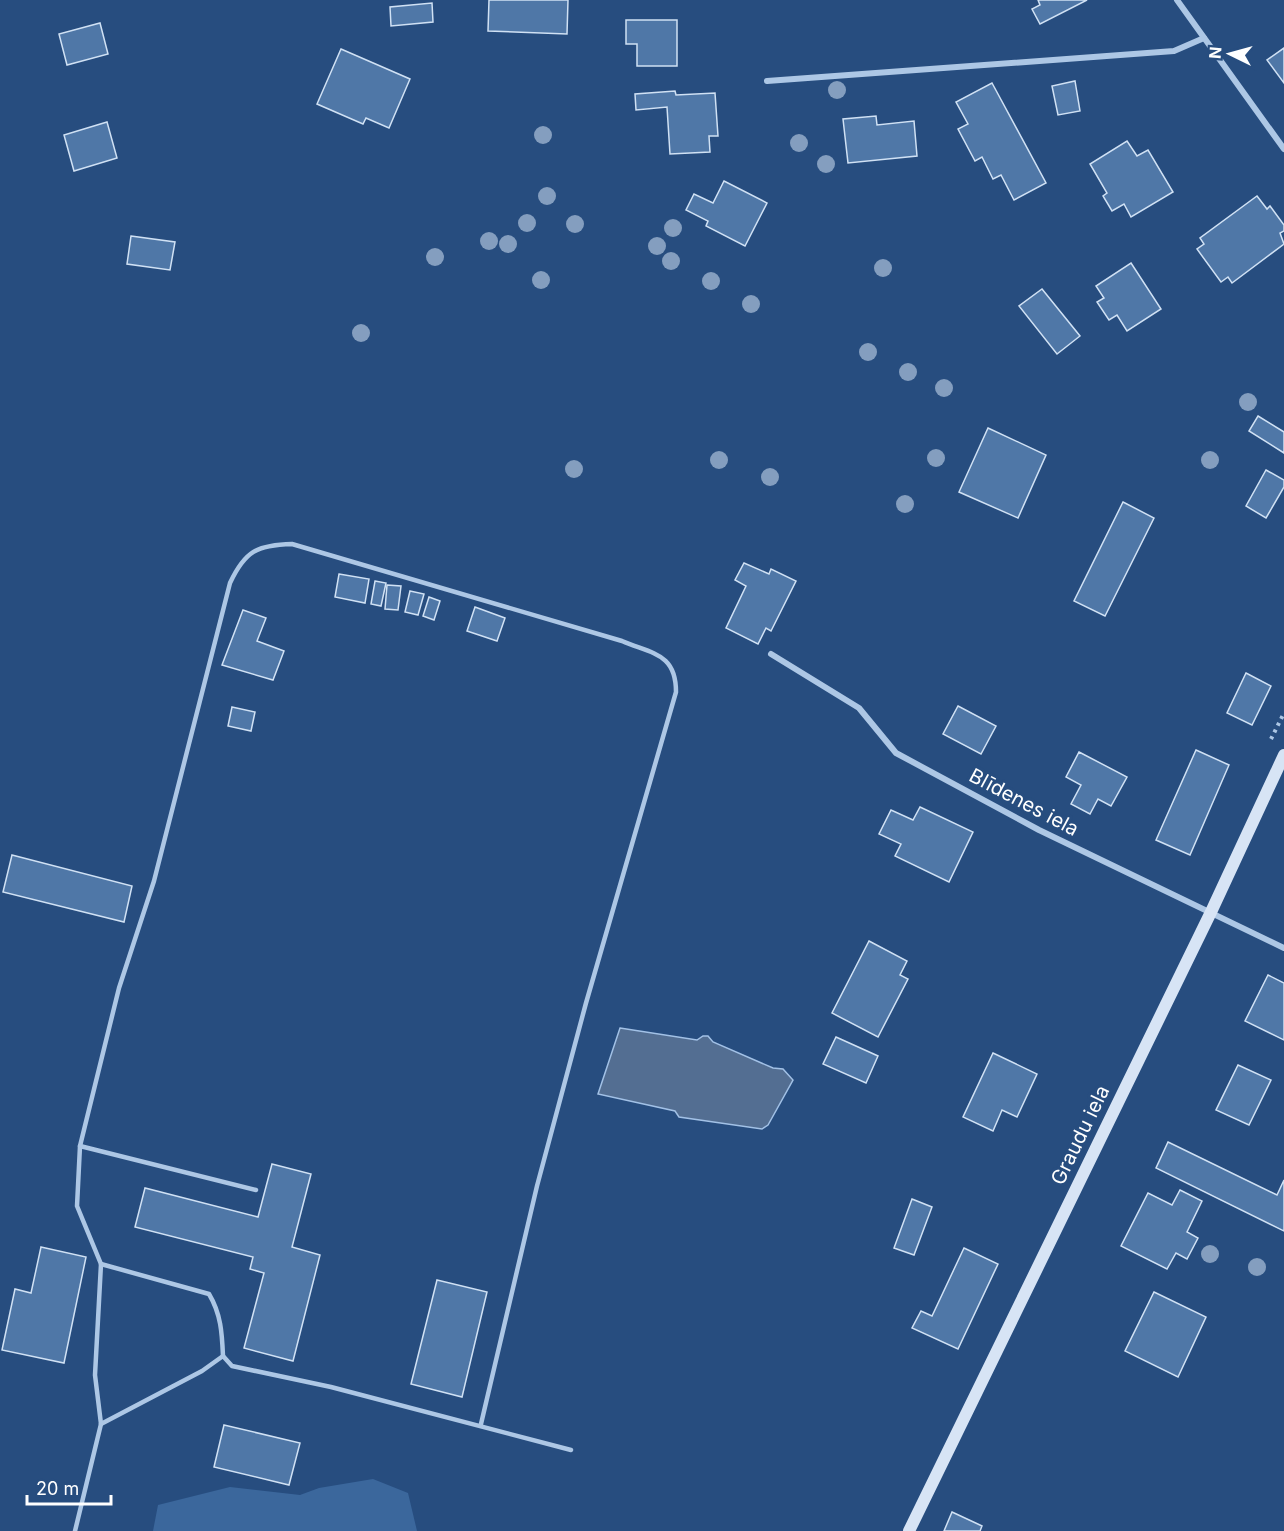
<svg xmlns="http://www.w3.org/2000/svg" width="1284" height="1531" viewBox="0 0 1284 1531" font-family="Inter,sans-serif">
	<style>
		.green { fill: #3b679c }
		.water { fill: #536e92; stroke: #a2c1e6; stroke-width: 1.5 }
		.building { fill: #4f77a7; stroke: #d0e1f4; stroke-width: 1.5 }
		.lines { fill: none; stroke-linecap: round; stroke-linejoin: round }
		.path { stroke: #adc7e5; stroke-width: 4; stroke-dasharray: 3 4.5; stroke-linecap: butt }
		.lane { stroke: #adc7e5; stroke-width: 4.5 }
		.street { stroke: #adc7e5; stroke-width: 6 }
		.secondary { stroke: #d7e4f5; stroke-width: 12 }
		.tree { fill: #849ebf }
		.labels { text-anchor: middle; stroke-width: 6; stroke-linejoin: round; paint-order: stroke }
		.street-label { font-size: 20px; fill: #fff; stroke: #274d7f }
	</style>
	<rect width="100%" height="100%" fill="#274d7f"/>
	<path class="green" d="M373,1479L408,1493L417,1531H153L158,1505L230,1487L300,1495L319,1488Z"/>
	<path class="water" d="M620,1028L697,1040L703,1036H708L713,1042L773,1068L783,1069L793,1080L768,1125L762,1129L679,1117L675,1111L598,1094Z"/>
	<g class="building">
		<path d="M489,0H568L567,34L488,31Z"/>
		<path d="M1038,0H1087L1040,24L1032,9L1040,5Z"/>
		<path d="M432,3L433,22L391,26L390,7Z"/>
		<path d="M626,20H677V66H637V44H626Z"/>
		<path d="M100,23L108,54L67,65L59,34Z"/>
		<path d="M1284,48V83L1267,60Z"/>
		<path d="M341,49L410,79L389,128L366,118L363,124L317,104Z"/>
		<path d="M1075,81L1080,111L1058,115L1052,86Z"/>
		<path d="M992,83L1046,183L1014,200L1001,175L993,179L982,157L975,161L958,129L968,124L956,102Z"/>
		<path d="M675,91L676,95L715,93L718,136H709L710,152L670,154L667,107L636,110L635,94Z"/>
		<path d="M876,116L877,125L914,121L917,156L848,163L843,119Z"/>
		<path d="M107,122L117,158L74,171L64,135Z"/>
		<path d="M1127,141L1137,156L1148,150L1173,192L1131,217L1124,204L1112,211L1103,196L1107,193L1090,164Z"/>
		<path d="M724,181L767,203L745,246L706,226L708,221L686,210L694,194L713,203Z"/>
		<path d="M1257,196L1267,209L1270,206L1284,225V231L1280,233L1284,244L1232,283L1228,277L1221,282L1197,249L1204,244L1200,238Z"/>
		<path d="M131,236L175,242L170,270L127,264Z"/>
		<path d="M1131,263L1161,309L1127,331L1117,315L1109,320L1097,302L1104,298L1096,286Z"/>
		<path d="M1042,289L1080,336L1057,354L1019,306Z"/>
		<path d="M1258,416L1284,432V453L1249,431Z"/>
		<path d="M988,428L1046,455L1018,518L959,492Z"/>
		<path d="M1266,470L1284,480V487L1266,518L1246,506Z"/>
		<path d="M1123,502L1154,518L1105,616L1074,601Z"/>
		<path d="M744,563L769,574L771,569L796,581L771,631L766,628L758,644L726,628L746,586L735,580Z"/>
		<path d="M339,574L369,579L365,603L335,597Z"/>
		<path d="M375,581L386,583L381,606L371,604Z"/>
		<path d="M387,585L401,586L398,610L385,609Z"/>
		<path d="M410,591L424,594L418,615L405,612Z"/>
		<path d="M429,597L440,601L434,620L423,616Z"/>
		<path d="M475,607L505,618L497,641L467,631Z"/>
		<path d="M243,610L266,618L257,641L284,651L273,680L222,665Z"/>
		<path d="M1246,673L1271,686L1252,725L1227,713Z"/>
		<path d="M958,706L996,726L981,754L943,734Z"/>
		<path d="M232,707L255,712L251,731L228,726Z"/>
		<path d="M1196,750L1229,765L1190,855L1156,840Z"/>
		<path d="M1079,752L1127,777L1111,806L1098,799L1090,814L1071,804L1081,785L1066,777Z"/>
		<path d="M920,807L973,832L949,882L895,856L901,844L879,834L891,810L913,820Z"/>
		<path d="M12,855L132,886L124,922L3,892Z"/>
		<path d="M869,941L907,961L900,975L908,979L878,1037L832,1013Z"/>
		<path d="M1268,975L1284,983V1040L1245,1021Z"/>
		<path d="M836,1037L878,1056L866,1083L823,1064Z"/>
		<path d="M993,1053L1037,1074L1017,1117L1002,1110L993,1131L963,1117Z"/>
		<path d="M1238,1065L1271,1080L1249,1125L1216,1110Z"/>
		<path d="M1168,1142L1277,1195L1284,1180V1231L1156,1168Z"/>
		<path d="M272,1164L311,1174L292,1247L320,1255L293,1361L244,1348L264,1273L250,1269L253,1257L135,1227L145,1188L258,1217Z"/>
		<path d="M1180,1190L1202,1201L1187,1232L1198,1238L1187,1259L1176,1253L1167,1269L1121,1246L1148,1193L1172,1205Z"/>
		<path d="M912,1199L932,1207L914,1255L894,1248Z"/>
		<path d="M41,1247L86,1257L64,1363L2,1350L15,1289L31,1293Z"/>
		<path d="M964,1248L998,1264L958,1349L912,1328L921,1311L932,1316Z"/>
		<path d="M437,1280L487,1292L462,1397L411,1384Z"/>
		<path d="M1154,1292L1206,1317L1178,1377L1125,1351Z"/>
		<path d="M224,1425L300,1443L289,1485L214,1467Z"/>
		<path d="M952,1512L982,1526L980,1531H944Z"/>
	</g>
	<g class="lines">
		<path class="path" d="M1271,739L1284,713"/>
		<g class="lane">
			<path d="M80,1146L256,1190"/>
			<path d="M101,1264L209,1294C221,1314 222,1333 223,1356"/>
			<path d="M101,1424L202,1371L223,1356L232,1366L331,1387L571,1450"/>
			<path d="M75,1531L101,1424L95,1375L101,1264L77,1206L80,1146L119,988L154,881L230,583C245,551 257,545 292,544L622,641C652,654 676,653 676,692L586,1003L537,1186L481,1424"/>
		</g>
		<g class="street">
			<path d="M1177,0L1284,149"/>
			<path d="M767,81L1174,51L1204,38"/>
			<path d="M771,654L859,708L896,753L1039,830L1284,948"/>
		</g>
		<path class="secondary" d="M909,1531L1211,912L1284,755"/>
	</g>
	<g class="tree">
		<circle cx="837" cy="90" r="9"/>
		<circle cx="543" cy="135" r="9"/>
		<circle cx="799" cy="143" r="9"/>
		<circle cx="826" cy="164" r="9"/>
		<circle cx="547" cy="196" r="9"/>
		<circle cx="527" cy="223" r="9"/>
		<circle cx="575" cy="224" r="9"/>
		<circle cx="673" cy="228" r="9"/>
		<circle cx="489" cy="241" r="9"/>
		<circle cx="508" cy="244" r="9"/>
		<circle cx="657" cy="246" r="9"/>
		<circle cx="435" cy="257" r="9"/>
		<circle cx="671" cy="261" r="9"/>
		<circle cx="883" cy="268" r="9"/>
		<circle cx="541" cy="280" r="9"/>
		<circle cx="711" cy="281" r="9"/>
		<circle cx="751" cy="304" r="9"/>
		<circle cx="361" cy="333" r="9"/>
		<circle cx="868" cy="352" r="9"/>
		<circle cx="908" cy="372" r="9"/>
		<circle cx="944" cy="388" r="9"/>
		<circle cx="1248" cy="402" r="9"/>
		<circle cx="936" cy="458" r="9"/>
		<circle cx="719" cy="460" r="9"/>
		<circle cx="1210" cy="460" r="9"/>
		<circle cx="574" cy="469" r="9"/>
		<circle cx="770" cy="477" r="9"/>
		<circle cx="905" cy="504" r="9"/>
		<circle cx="1210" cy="1254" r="9"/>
		<circle cx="1257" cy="1267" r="9"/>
	</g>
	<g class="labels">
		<g class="street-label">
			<text transform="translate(1024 802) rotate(28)" y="7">Blīdenes iela</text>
			<text transform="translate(1080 1135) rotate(-64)" y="7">Graudu iela</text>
		</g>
	</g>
	<g transform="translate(1230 54) rotate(275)" stroke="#274d7f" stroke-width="4.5" paint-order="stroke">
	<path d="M0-4.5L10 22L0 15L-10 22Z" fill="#ffffff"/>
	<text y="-9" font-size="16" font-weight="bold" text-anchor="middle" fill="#ffffff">N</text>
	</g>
	<path d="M27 1495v9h84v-9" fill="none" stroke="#ffffff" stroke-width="3"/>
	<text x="36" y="1495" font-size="18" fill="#ffffff" stroke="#274d7f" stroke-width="4.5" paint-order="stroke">20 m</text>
</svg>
